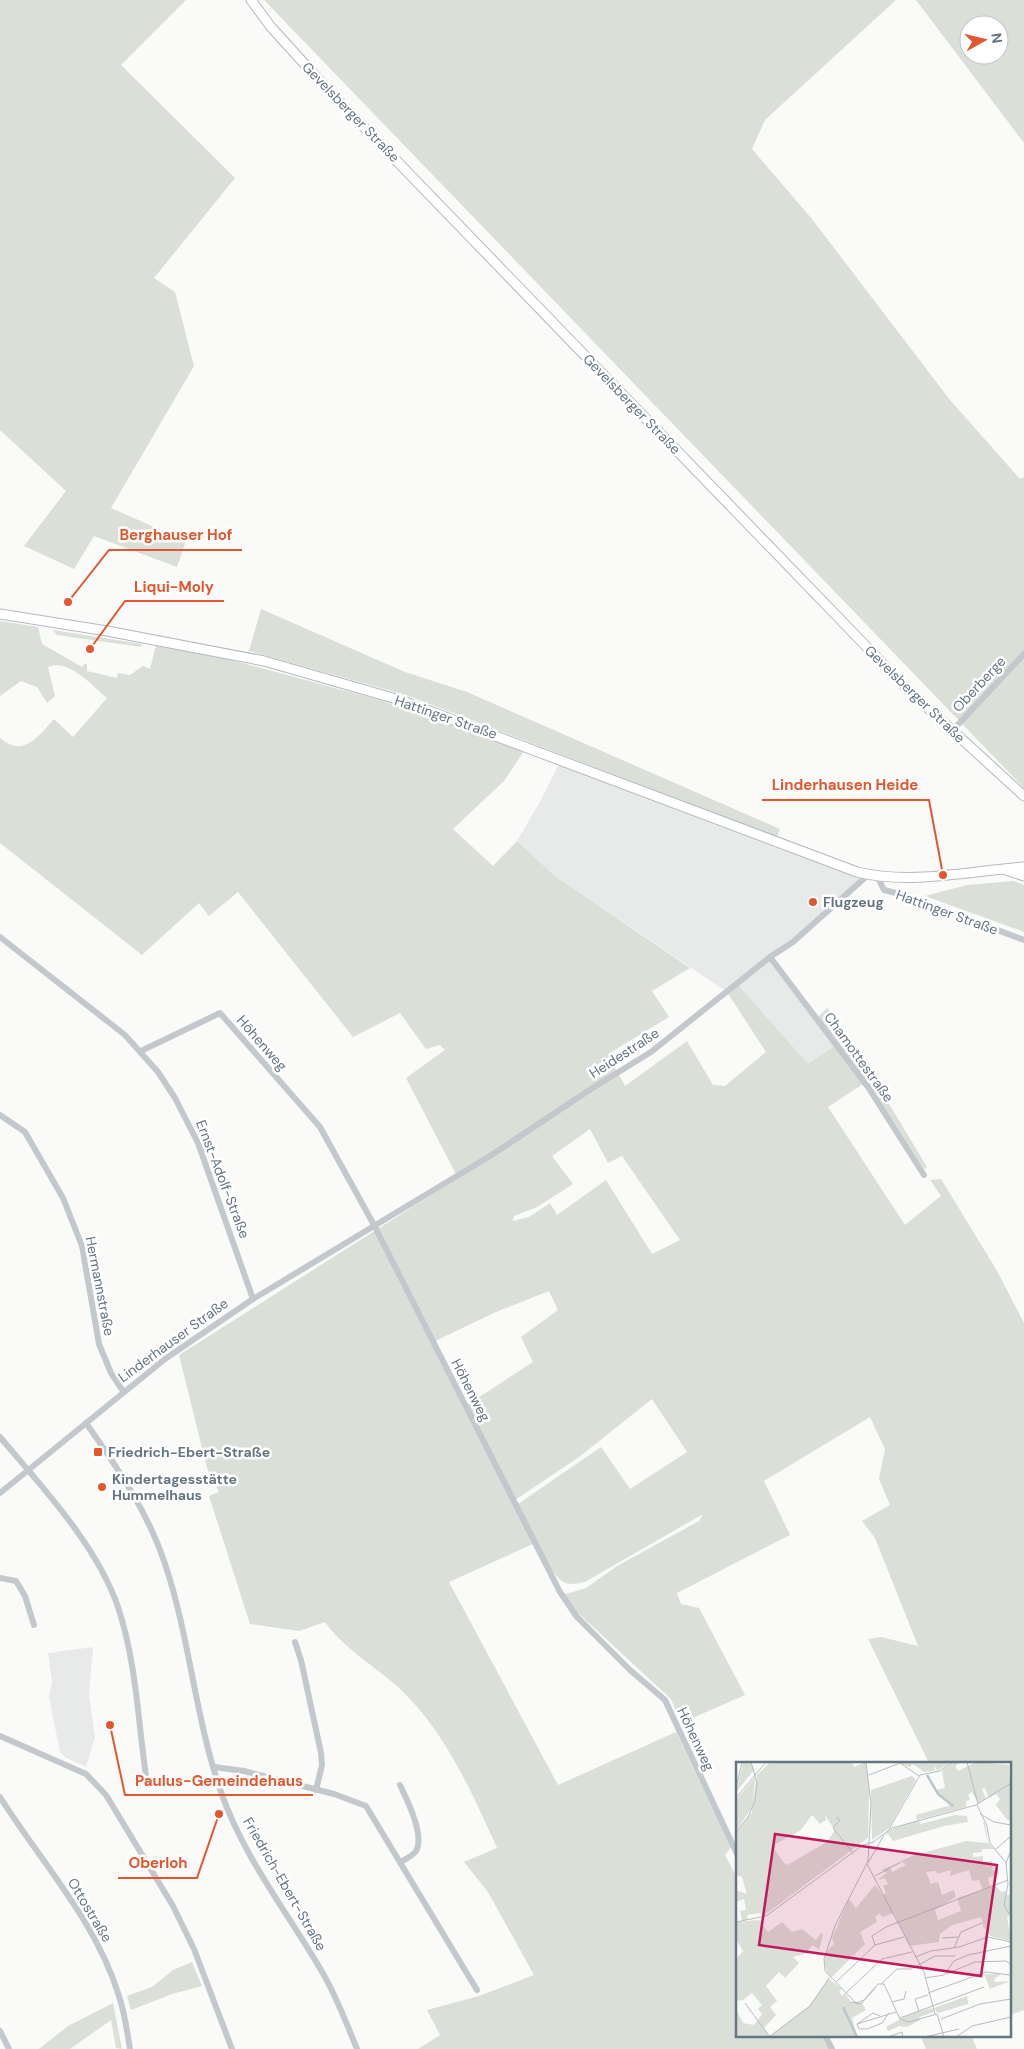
<svg xmlns="http://www.w3.org/2000/svg" width="1024" height="2049" viewBox="0 0 1024 2049" font-family="'DM Sans',sans-serif">
	<style>
		.built { fill: #e8e9e9 }
		.green { fill: #dadfd7; fill-rule: evenodd }
		.lines { fill: none; stroke-linecap: round; stroke-linejoin: round }
		.secondary-casing { stroke: #b3babf; stroke-width: 11 }
		.minor { stroke: #c3c8cc; stroke-width: 6 }
		.secondary { stroke: #fff; stroke-width: 9 }
		.poi-dot { fill: #e4572e; stroke: #fff; stroke-width: 2 }
		.labels { text-anchor: middle; stroke-width: 5; stroke-linejoin: round; paint-order: stroke }
		.street-label { font-size: 14px; fill: #657683; stroke: #fff }
		.poi-label { font-size: 14px; font-weight: bold; fill: #657683; stroke: #fff; text-anchor: start }
		.inset-river { fill: none; stroke: #bbc7cb; stroke-width: 2.5 }
		.inset-road { fill: none; stroke: #b5bdc2; stroke-width: 1 }
		.view { fill: #c2185b; fill-opacity: 0.15; stroke: #c2185b; stroke-width: 2.5 }
		.inset-edge { fill: none; stroke: #657683; stroke-width: 2.5 }
		.leader { fill: none; stroke: #e4572e; stroke-width: 2 }
		.callout-dot { fill: #e4572e; stroke: #fff; stroke-width: 2 }
		.callout-label { font-size: 15px; text-anchor: middle; font-weight: bold; fill: #e4572e; stroke: #fff; stroke-width: 5; stroke-linejoin: round; paint-order: stroke }
	</style>
	<rect width="100%" height="100%" fill="#fafaf8"/>
	<g class="built">
		<path d="M559,764L857,877L862,881L793,942L770,957L836,1045L808,1065L737,985L727,992L555,876L517,841L493,866L517,841L541,800Z"/>
		<path d="M93,1647L89,1694L95,1737L86,1767L65,1757L60,1752L49,1697L52,1682L48,1653Z"/>
	</g>
	<g class="green">
		<path d="M0,0H186L121,65L235,178L154,278L175,292L194,366L111,508L186,541L177,567L94,536L74,569L24,546L66,491L0,430Z"/>
		<path d="M264,0H896L765,120L752,149L812,219L950,400L1020,479L1024,477V788Z"/>
		<path d="M916,0H1024V143ZM969,25H999V55H969Z"/>
		<path d="M261,609L405,672L467,692L780,829L777,837L406,695L249,651Z"/>
		<path d="M0,621L38,627L42,644L82,667L84,664H87V671L117,678L118,673L130,675L143,666L150,669L156,645L224,658L383,701L524,751L504,781L453,829L493,866L517,841L555,876L690,968L652,991L669,1017L608,1054L625,1086L687,1041L713,1085L725,1086L766,1052L727,992L737,984L808,1064L836,1045L863,1084L828,1107L905,1225L941,1196L930,1180L941,1179L996,1269L1024,1323V2010L1010,2015V1763H929L868,1639L881,1637L918,1646L875,1538L862,1521L890,1505L879,1479L885,1449L870,1417L764,1481L790,1535L677,1593L681,1604L699,1608L745,1695L681,1723L671,1699L578,1613L563,1595L586,1588L617,1566L699,1521L703,1514L585,1582C579,1583 572,1585 566,1583C548,1577 527,1520 518,1504L601,1447L630,1489L687,1452L652,1399L579,1457L512,1502L533,1544L449,1582L558,1785L676,1732L731,1847L725,1855L738,1880V2035H823L831,2049H418L440,2035L427,2010L479,1996L534,1975L488,1892L464,1862L497,1848C473,1794 443,1728 399,1688C375,1666 344,1649 325,1622L299,1631L250,1624L209,1496L219,1492L207,1468L179,1355L458,1178L406,1078L445,1050L440,1045L426,1049L400,1013L353,1037L238,892L209,916L199,903L142,955L0,843V738C23,758 38,737 54,719L73,737L107,698C92,686 69,658 48,667L55,696L47,703L37,687L21,681L0,696ZM590,1129L608,1163L622,1156L680,1240L652,1254L606,1180L557,1215L550,1203L529,1217L513,1221L514,1216L537,1207L573,1184L552,1156ZM549,1291L558,1310L521,1337L533,1362L467,1405L435,1341L496,1312Z"/>
		<path d="M53,630L142,644L141,647L57,635Z"/>
		<path d="M1013,881L1024,885V932L925,896L967,885Z"/>
		<path d="M827,1008L832,1013L826,1017L877,1084L927,1167L924,1169L868,1082L818,1017Z"/>
		<path d="M192,1962L202,1986L172,1994L131,2010L127,1996L152,1987L173,1970Z"/>
		<path d="M113,2003L122,2049L116,2048L111,2020L70,2049H39L68,2026Z"/>
		<path d="M920,2035H971L977,2049H926Z"/>
	</g>
	<g class="lines">
		<defs>
			<g id="secondary">
				<path d="M251,0L271,27L329,91L862,642L906,688L1024,796"/>
				<path d="M0,614L107,631L264,661L400,700L857,872C912,885 969,871 1024,867"/>
				<path d="M1006,870L1024,876"/>
			</g>
		</defs>
		<use href="#secondary" class="secondary-casing"/>
		<g class="minor">
			<path d="M952,731L1024,654"/>
			<path d="M877,876L884,890L907,896L1024,940"/>
			<path d="M0,937L125,1035L158,1072L175,1098L198,1143L253,1299"/>
			<path d="M770,957L868,1087L924,1175"/>
			<path d="M141,1051L220,1013L320,1127L374,1225L560,1592L577,1617L630,1670L665,1700L738,1856"/>
			<path d="M0,1115L25,1132L63,1198L82,1246L99,1344L111,1373L123,1391"/>
			<path d="M86,1423C117,1467 148,1512 165,1564C190,1638 195,1718 221,1792C243,1856 287,1912 321,1970C336,1995 346,2022 357,2049"/>
			<path d="M0,1437C42,1487 97,1545 118,1607C137,1664 138,1725 147,1783"/>
			<path d="M0,1493L165,1359L253,1299L490,1156L591,1089L651,1052L770,957L793,942L868,875"/>
			<path d="M0,1578L16,1581L25,1596L34,1625"/>
			<path d="M295,1642L301,1660L321,1753L322,1765L316,1790"/>
			<path d="M0,1736L86,1774L106,1795L173,1906L194,1949L232,2049"/>
			<path d="M214,1767L244,1771L334,1794L366,1806L477,1990"/>
			<path d="M0,1797C41,1862 96,1921 119,1996C125,2014 127,2031 130,2049"/>
			<path d="M400,1863C404,1859 413,1856 416,1851C425,1835 407,1800 400,1785"/>
			<path d="M0,2031L9,2049"/>
			<path d="M825,2035L832,2049"/>
		</g>
		<use href="#secondary" class="secondary"/>
	</g>
	<g class="poi-dot">
		<circle cx="813" cy="902" r="5"/>
		<rect x="93" y="1447" width="10" height="10" rx="2.5"/>
		<circle cx="102" cy="1487" r="5"/>
	</g>
	<g class="labels">
		<g class="street-label">
			<text transform="translate(351 112) rotate(46)" y="5">Gevelsberger Straße</text>
			<text transform="translate(632 404) rotate(46)" y="5">Gevelsberger Straße</text>
			<text transform="translate(979 684) rotate(-47)" y="5">Oberberge</text>
			<text transform="translate(915 694) rotate(44)" y="5">Gevelsberger Straße</text>
			<text transform="translate(446 717) rotate(19)" y="5">Hattinger Straße</text>
			<text transform="translate(947 912) rotate(20)" y="5">Hattinger Straße</text>
			<text transform="translate(262 1043) rotate(49)" y="5">Höhenweg</text>
			<text transform="translate(624 1053) rotate(-33)" y="5">Heidestraße</text>
			<text transform="translate(859 1057) rotate(54)" y="5">Chamottestraße</text>
			<text transform="translate(223 1179) rotate(69)" y="5">Ernst-Adolf-Straße</text>
			<text transform="translate(100 1286) rotate(79)" y="5">Hermannstraße</text>
			<text transform="translate(173 1340) rotate(-36)" y="5">Linderhauser Straße</text>
			<text transform="translate(471 1390) rotate(63)" y="5">Höhenweg</text>
			<text transform="translate(696 1739) rotate(65)" y="5">Höhenweg</text>
			<text transform="translate(285 1884) rotate(60)" y="5">Friedrich-Ebert-Straße</text>
			<text transform="translate(90 1910) rotate(59)" y="5">Ottostraße</text>
		</g>
		<g class="poi-label">
			<text x="823" y="907">Flugzeug</text>
			<text x="108" y="1457">Friedrich-Ebert-Straße</text>
			<text x="112" y="1484">Kindertagesstätte<tspan x="112" dy="16">Hummelhaus</tspan></text>
		</g>
	</g>
	<g transform="translate(736 1762)">
		<rect width="275" height="275" fill="#fafaf8"/>
		<path d="M7,0H15L18,8L0,30ZM34,0H116L118,5L130,0L133,28L132,76L26,155L25,151L11,153L12,158H6L4,149L10,148L8,137L0,140V128L11,132L6,115L0,113V71L16,50L21,13ZM88,52L99,68L91,80L51,103L48,101L36,84L65,68L76,53L84,62L90,58ZM159,0L205,1L216,0L201,9L199,4L198,9L188,10L177,2L174,5ZM218,0L224,1L219,4L222,9L240,0L273,3L275,56L272,59L260,43L264,37L260,32L253,36L249,26L246,27L250,37L242,41L236,30L232,33L234,38L230,39V45L181,58L180,53L215,43L199,28L209,26L206,9ZM176,14L180,18L152,67L136,78L135,28ZM19,15L17,44L0,69V38ZM219,53L231,54L232,60L208,64L157,79L152,72L149,73L151,69L182,58L185,62ZM247,60L249,61L250,66L252,81L258,87H246V90L237,91V95L247,94V100L256,99L257,109L262,107L263,112L252,116L254,125L259,123L265,130L270,129V133H275V153L271,155L275,179L254,174L251,166L248,167L245,155L216,163L204,172L203,180L173,184L158,151L146,155L144,151L139,155L141,160L124,170L129,182L96,215L91,211L88,200L92,188L98,182L96,176L113,137L120,146L139,123L147,133L150,131L147,124L152,122L149,116L141,118L151,111L145,108L164,100L154,105L156,110L170,103L165,99L176,94L230,79L252,81ZM215,108L214,114L233,108L236,119L243,118L247,128L221,136L225,149L202,158L199,148L220,135L218,128L206,133L202,120L195,122L190,110L200,109L201,112ZM23,158L32,170L46,160L56,170L66,167L80,178L85,171L87,172L83,188L77,183L68,192L57,195L63,201L49,216L43,210L30,224L41,239L34,245L40,253L28,266L34,274L73,244L93,217L106,227L103,229L106,234L109,231L115,240L126,241L130,248L116,256L121,275H0V247L7,261L18,263L26,252L22,247L26,243L16,231L7,238L0,239V197L7,189L0,177V160ZM248,212H265L258,217L259,220L274,219L254,227ZM231,234L233,246L232,242L202,251L198,246ZM196,246L198,250L183,255L184,258L171,265L163,264L152,269L150,265L174,252Z" fill="#dadfd7" fill-rule="evenodd"/>
		<path class="inset-river" d="M191,13L202,32L217,44M107,245L121,275"/>
		<path class="inset-road" d="M130,0L135,42L132,99L99,164L88,197L89,209L120,241L128,238L142,222H148L164,257L173,260L201,252L208,275M231,0L242,42M133,13L164,1L183,14M0,26L6,0M0,36L30,0M241,43L251,64L254,81L270,101M244,52L258,60L275,63M100,55L104,58L97,66L117,91M153,67L184,13L204,9L217,0M0,70L12,55L19,39L21,21L15,0M137,80L156,66L240,43L275,21M260,87L275,74M275,88L270,101L272,122L268,144L275,154M132,101L148,73M131,102L188,210L199,252M139,114L165,100M0,160L30,154L127,83L138,80M206,176L222,175M139,183L136,174L150,165L272,118M218,186L225,170L246,161M179,195L195,189L223,185L252,175L275,180M210,212L239,200L270,199L275,203V221M189,216L208,213L218,199L232,193L275,184M100,220L139,183L168,175M145,222L161,207H175L199,194H219M110,231L146,197L176,190M192,231L250,210L274,213M115,240L125,242L140,225M156,240L168,237L170,229M9,241L33,274M183,249L179,237L192,233M164,256L248,225M205,257L244,242L275,237M121,262L123,267H131L146,261L153,251M121,262L160,250M121,262L137,251L144,254M33,275L74,244L93,216M152,275L166,270L167,275M189,275L223,267M220,275L236,264L275,255"/>
		<path class="view" d="M39,72L261,103L245,214L23,183Z"/>
		<rect width="275" height="275" class="inset-edge"/>
	</g>
	<path class="leader" d="M68 602L109 550H242M90 649L125 601H224M943 875L929 800H762M110 1725L125 1795H313M219 1814L197 1878H118"/>
	<g class="callout-dot">
		<circle cx="68" cy="602" r="5"/>
		<circle cx="90" cy="649" r="5"/>
		<circle cx="943" cy="875" r="5"/>
		<circle cx="110" cy="1725" r="5"/>
		<circle cx="219" cy="1814" r="5"/>
	</g>
	<g class="callout-label">
		<text x="176" y="540">Berghauser Hof</text>
		<text x="174" y="592">Liqui-Moly</text>
		<text x="845" y="790">Linderhausen Heide</text>
		<text x="219" y="1786">Paulus-Gemeindehaus</text>
		<text x="158" y="1868">Oberloh</text>
	</g>
	<g transform="translate(984 40) rotate(82)"><circle r="24" fill="#ffffff" stroke="#c1c8cd"/>
	<path d="M0-4L9 19L0 12L-9 19Z" fill="#e4572e"/>
	<text y="-8" font-size="14" font-weight="bold" text-anchor="middle" fill="#657683">N</text>
	</g>
</svg>
